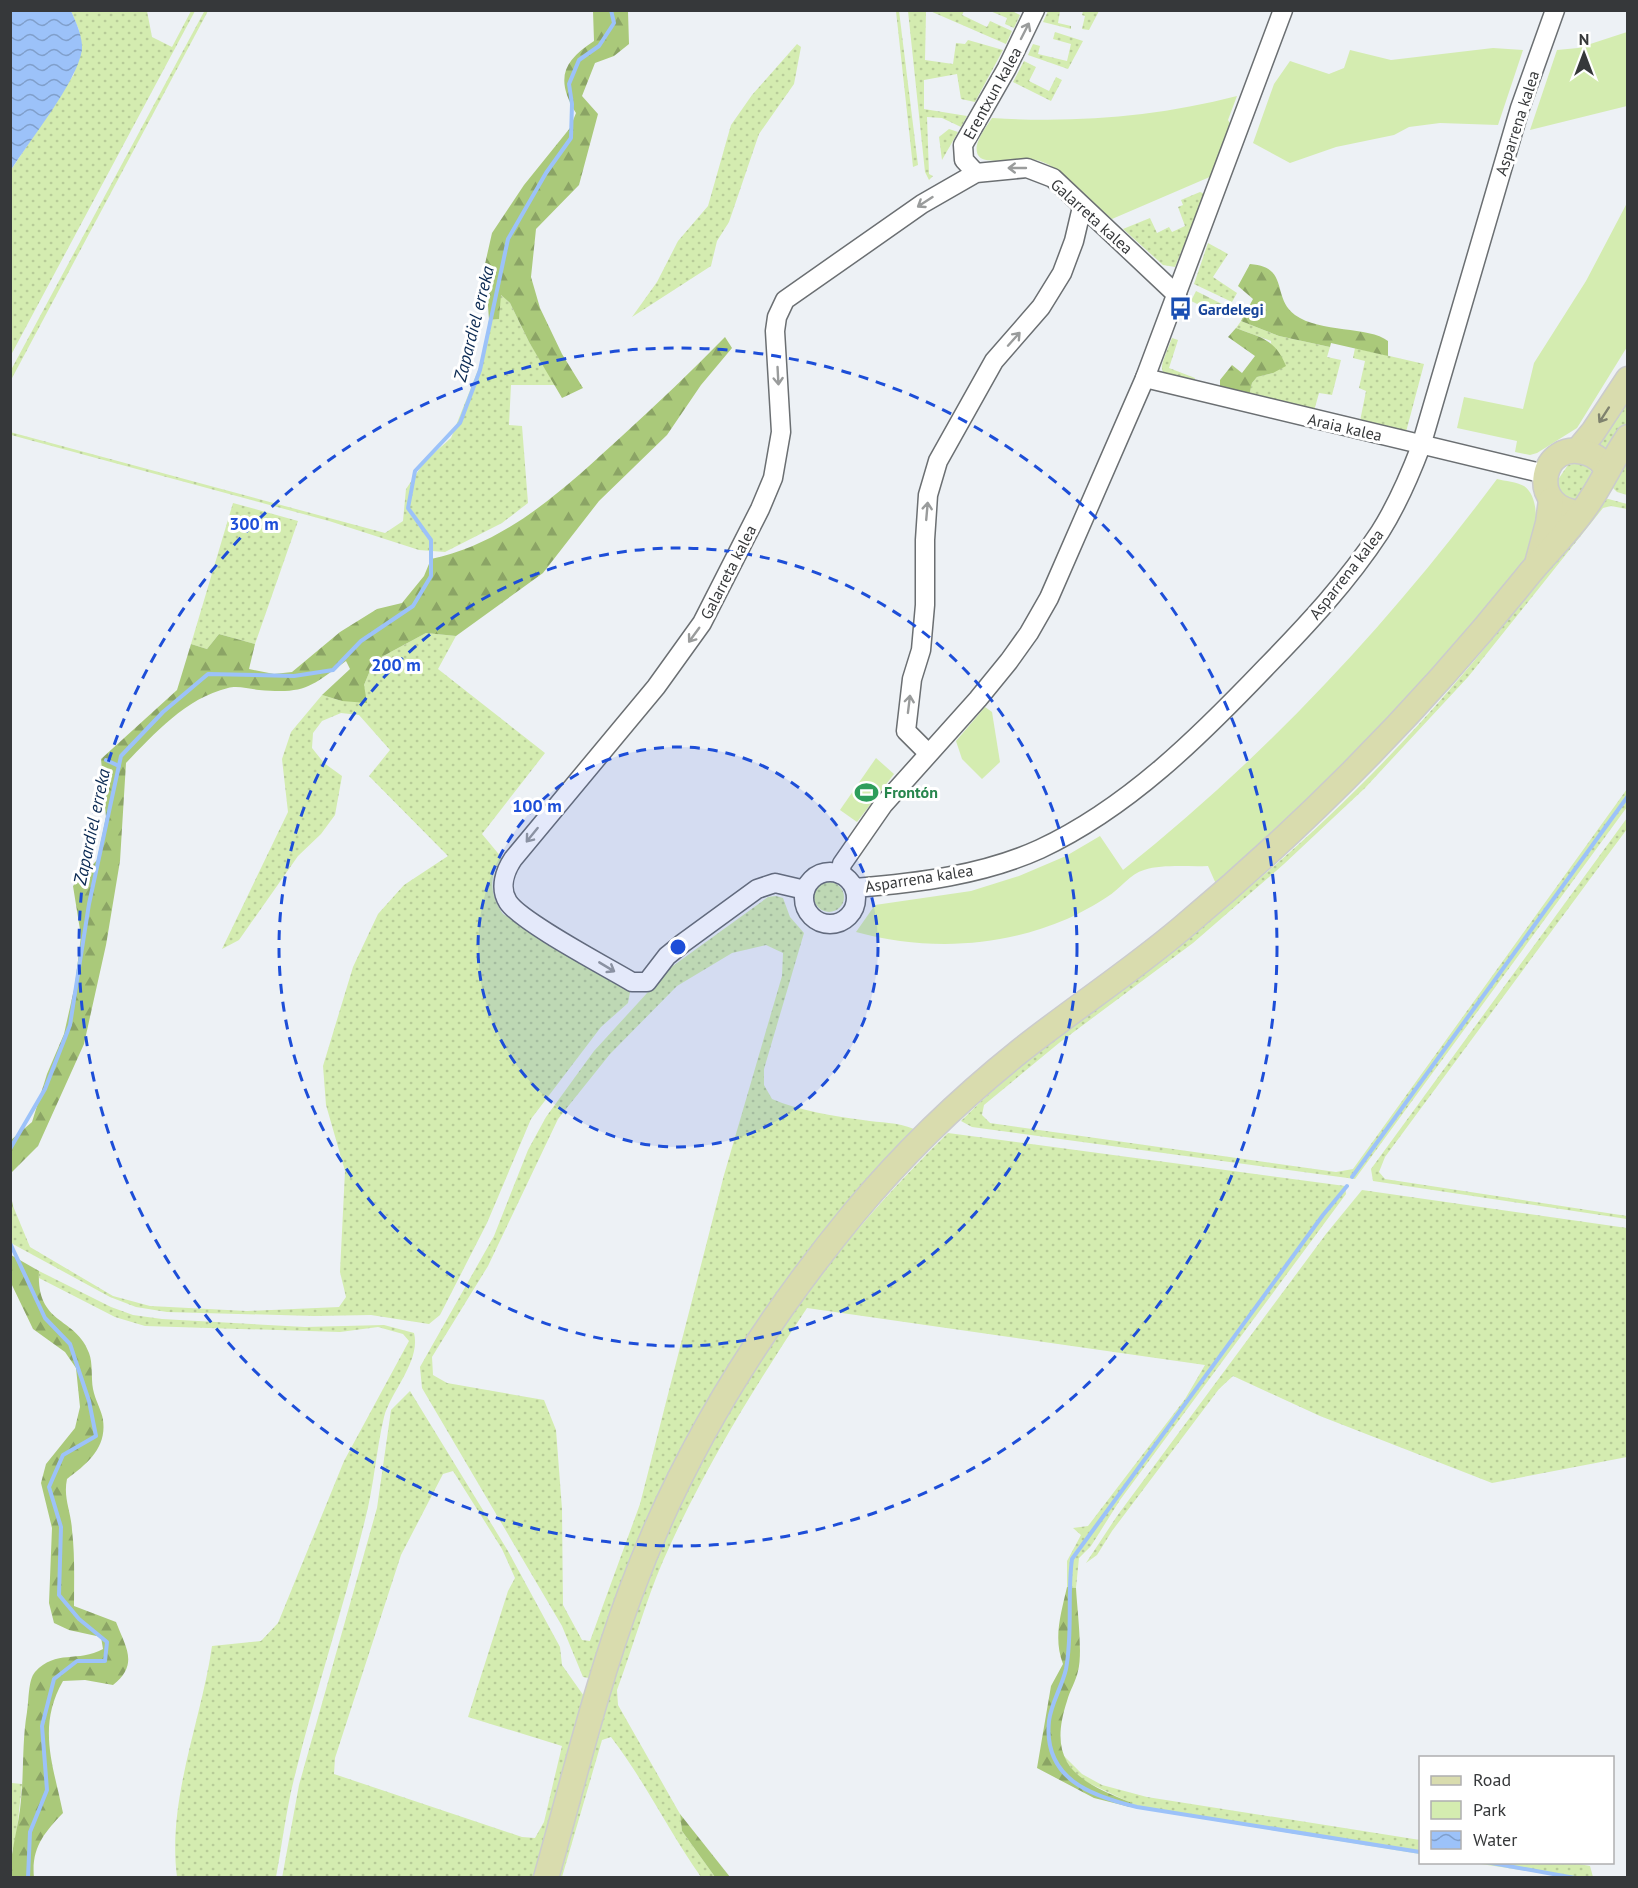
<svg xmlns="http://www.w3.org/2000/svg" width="1638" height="1888" viewBox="0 0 1638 1888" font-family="'PT Sans',sans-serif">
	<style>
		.grass { fill: url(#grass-dots); fill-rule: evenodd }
		.forest { fill: url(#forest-firs) }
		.cemetery { fill: url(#cemetery-stones) }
		.park { fill: #d4ecb0 }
		.water { fill: url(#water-waves) }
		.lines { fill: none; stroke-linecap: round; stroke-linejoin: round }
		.stream { stroke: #9cc2f9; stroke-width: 4 }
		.minor-casing { stroke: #6b6f72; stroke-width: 21 }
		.major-casing { stroke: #cbcbcc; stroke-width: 27 }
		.minor { stroke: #fff; stroke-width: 18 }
		.major { stroke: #d9dcae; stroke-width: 24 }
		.oneway { stroke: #9a9c9c }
		.oneway2 { stroke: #7f826e }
		.ring { fill: none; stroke: #1d4ed8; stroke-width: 3; stroke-dasharray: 10 8 }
		.labels { text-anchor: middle; stroke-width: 6; stroke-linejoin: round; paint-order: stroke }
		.street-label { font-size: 16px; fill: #36383a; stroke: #fff }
		.transit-label { font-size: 16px; font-weight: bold; fill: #164399; stroke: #fff; text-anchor: start }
		.leisure-label { font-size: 16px; font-weight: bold; fill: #27864d; stroke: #fff; text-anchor: start }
		.water-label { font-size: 18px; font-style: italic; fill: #0a2952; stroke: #fff }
		.centre { fill: #1d4ed8; stroke: #fff; stroke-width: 3 }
		.ring-label { font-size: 18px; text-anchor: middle; font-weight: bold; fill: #1d4ed8; stroke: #fff; stroke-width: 6; stroke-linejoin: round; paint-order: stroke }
	</style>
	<defs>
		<pattern id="grass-dots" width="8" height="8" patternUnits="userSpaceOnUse" patternTransform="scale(1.5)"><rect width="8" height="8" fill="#d4ecb0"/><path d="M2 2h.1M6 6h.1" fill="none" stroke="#b7cb98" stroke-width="1.8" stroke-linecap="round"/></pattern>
		<pattern id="forest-firs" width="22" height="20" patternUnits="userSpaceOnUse" patternTransform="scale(1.5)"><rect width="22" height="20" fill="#aac97a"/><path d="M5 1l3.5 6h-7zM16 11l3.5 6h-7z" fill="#8ba465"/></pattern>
		<pattern id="cemetery-stones" width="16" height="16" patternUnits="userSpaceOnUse" patternTransform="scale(1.5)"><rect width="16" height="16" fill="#d4ecb0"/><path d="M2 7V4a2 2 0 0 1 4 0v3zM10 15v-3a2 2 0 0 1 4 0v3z" fill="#b7cb98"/></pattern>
		<pattern id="water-waves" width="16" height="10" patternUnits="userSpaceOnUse" patternTransform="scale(1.5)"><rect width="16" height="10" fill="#9cc2f9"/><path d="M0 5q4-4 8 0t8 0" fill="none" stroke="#809fcb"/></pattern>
	</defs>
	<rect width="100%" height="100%" fill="#edf1f5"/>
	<g class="grass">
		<path d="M205,10L208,11L11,380V370Z"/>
		<path d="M71,11H147L152,37L172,47L191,11H195L11,355V170L74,74L79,30Z"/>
		<path d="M896,11H899L918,165L913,167Z"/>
		<path d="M908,11H926L925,60L953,64L956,43L965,44L968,40L1003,50L975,102L961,99L957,74L924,80V109L967,116L961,127L942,118L927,117L929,174L933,176L929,180L925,172Z"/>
		<path d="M930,11H964L962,15L987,27L990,21L1012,31L1006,44Z"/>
		<path d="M990,11H1012L1020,15L1014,28L1005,24L1007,18Z"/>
		<path d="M1048,11H1060L1058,23L1071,26V29L1043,22Z"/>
		<path d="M1083,11H1099L1089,30L1082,29L1085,16L1082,15Z"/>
		<path d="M1055,32L1083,41L1068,69L1028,55L1033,44L1040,46L1038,54L1067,61L1071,44L1053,39Z"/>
		<path d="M797,44L801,47L794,84L759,134L729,222L717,241L711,266L632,317L657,282L678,241L708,206L731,125L752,95Z"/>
		<path d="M1024,61L1036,67L1029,81L1049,91L1056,77L1062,80L1051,101L1013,82Z"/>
		<path d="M949,129L958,132L942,160L939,137Z"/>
		<path d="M1200,192L1205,194L1175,267L1163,265L1123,229L1150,218L1157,233L1169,227L1172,232L1185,226L1178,207L1183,205L1181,200Z"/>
		<path d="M1208,243L1228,254L1213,277L1237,293L1232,302L1194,284Z"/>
		<path d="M500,294L510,303L529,342L556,385H511L509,425L522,426L528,503L502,523L445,552L419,550L329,521L11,435L10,432L385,533L403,521L406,489L425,461L451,438L482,360L489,320L499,319Z"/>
		<path d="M1241,321L1279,336L1330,347L1327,357L1341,360L1332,395L1319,393L1314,411L1249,396L1252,383L1257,377L1273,373L1271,341L1236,328Z"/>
		<path d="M1172,338L1178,340L1169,368L1195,378L1194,384C1155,373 1157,376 1172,338Z"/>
		<path d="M1355,348L1424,364L1406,432L1360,421L1366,391L1359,388L1365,361L1353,358Z"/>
		<path d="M1627,392V423L1609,452L1595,442Z"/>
		<path d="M1627,457V495L1617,492L1610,485Z"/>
		<path d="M1577,463L1587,466L1596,477L1578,502C1566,501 1559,493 1557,481L1568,465Z"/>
		<path d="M1601,497L1627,504V509L1611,506L1603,508L1468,677L1365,788L1284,864L1193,943L1059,1043L984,1105L982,1115L990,1123L1336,1172L1353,1169L1627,789V807L1355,1179L972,1127L961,1121C1030,1050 1116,999 1191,936C1237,898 1284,859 1328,817C1430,721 1519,610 1601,497Z"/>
		<path d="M233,503L298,521L255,644L219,634L207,649L191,644Z"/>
		<path d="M426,633L456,636L438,669L545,753L482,834L502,858C488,877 490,895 503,914L630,992L628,1003L601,1027L531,1119L487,1223L440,1315L429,1324L371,1315L314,1316L167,1312L136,1307L110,1297L11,1243L10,1210L13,1206L30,1247L113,1296L150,1306L247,1311L339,1307L346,1297L340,1272L345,1171L326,1105L323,1066L353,967L378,914L404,885L448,856L369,776L390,750L359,715L341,713L322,721L313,733L312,748L324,763L342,776L335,815L321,834L298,856L239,940L222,949L288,812L282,759L291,732L322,695L342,701L364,685L374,661Z"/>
		<path d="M1627,818V829L1385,1157L1379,1172L1385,1179L1627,1216V1219L1373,1181L1371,1169Z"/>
		<circle cx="829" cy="897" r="15"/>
		<path d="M776,896L783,898L790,917L804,933L764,1069V1085L772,1099C800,1111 833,1116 863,1120C881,1123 897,1122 914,1129C762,1291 652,1463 589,1678L583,1677L562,1626L422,1388L420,1367L494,1236L528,1150L546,1117L594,1051L670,968L768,897ZM766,945L783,953L782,976L724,1175L640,1504L590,1641L582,1640L563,1605L562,1509L556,1430L544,1400L447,1383L433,1375L432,1357L488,1266L558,1119L610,1054L677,986L732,953Z"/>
		<path d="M948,1133L1345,1186L1346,1194L1120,1500L1091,1546L1079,1558L1076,1588L1067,1587V1561L1081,1535L1073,1528L1088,1526L1185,1399L1205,1365L807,1308C753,1389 702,1472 663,1561C645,1603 633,1647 617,1690L618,1705L680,1814L682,1831L715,1877H701C669,1832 645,1781 611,1737L602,1740L562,1877L554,1878C585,1773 613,1667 653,1565C717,1401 822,1256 948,1133Z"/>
		<path d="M1362,1190L1627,1228V1457L1492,1483L1320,1416L1233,1376L1219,1389L1112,1531L1097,1555L1086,1563L1117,1516L1326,1234Z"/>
		<path d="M39,1271L111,1307L133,1315L162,1319L305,1327L384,1325L414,1333C421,1361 391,1391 384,1417C376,1451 374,1486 365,1520C344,1607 315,1692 294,1779C286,1811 282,1845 276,1877H177C167,1799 201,1723 212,1646L261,1641L278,1623L344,1461L409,1341L403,1334L378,1327L340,1332L145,1326L115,1317L39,1278Z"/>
		<path d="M410,1391L508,1551L560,1647L562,1665L586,1699L536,1877L282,1878L299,1785L377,1508L391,1410ZM453,1471L502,1549L515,1578L508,1591L468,1717L562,1746L544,1822L535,1838L522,1837L334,1774L335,1758L401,1555L443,1474Z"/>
		<path d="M1061,1753L1082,1774L1102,1785L1147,1797L1420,1840V1854L1130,1807L1131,1803L1078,1778Z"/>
		<path d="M10,1780L12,1783L22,1784L16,1839L11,1854Z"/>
		<path d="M1474,1863L1569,1862L1590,1866L1593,1877H1567Z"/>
	</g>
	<g class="forest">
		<path d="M593,11H628L629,44L614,56L595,63L582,96L598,114L579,185L536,229L531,277L540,308L562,354L583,388L562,398L529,342L510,303L501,295L499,319L489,320L485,264L492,233L524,185L570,128L576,113C555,79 563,61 594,41Z"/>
		<path d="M1250,264C1290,267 1271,297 1295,315C1320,333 1369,326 1388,341V356L1331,343L1330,347L1279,336L1241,321L1253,299L1238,286Z"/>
		<path d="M1236,328C1262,338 1275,339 1286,366L1273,373L1257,377L1252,383L1249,396L1220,389V380L1232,365L1242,373L1255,356L1228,337Z"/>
		<path d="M725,337L732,348L701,385L667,435L599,501L543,573L456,636L426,633L374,661L364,685L367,703L342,701L322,695L350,669L346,661C310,687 306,694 259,690C250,689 237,685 228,688C186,698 154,734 126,763L120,861L106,945L84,1044L38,1146L12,1172L11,1196L13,1206L11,1210V1140L32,1122L47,1074L64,1034L75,985L81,936L73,886L97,860L106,817L101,759L177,690L191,644L207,649L219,634L255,644L249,669L274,674L292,672L340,632L377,609L402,603L424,576L431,559C508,543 566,487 622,436C657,404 692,371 725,337Z"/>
		<path d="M11,1255L39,1271C36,1326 76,1316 89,1353C93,1363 91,1378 93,1389C95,1400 102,1411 103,1420C107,1448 87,1464 67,1479C63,1498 71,1511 72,1530C75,1555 74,1581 74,1606L116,1622C126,1648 139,1664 113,1685L85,1680L63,1681C37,1727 53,1764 63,1813C44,1833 31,1848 34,1878L10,1877C10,1851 19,1827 21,1800C24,1771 22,1741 27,1712C29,1701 28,1680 35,1672C56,1649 78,1663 103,1649L101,1637L69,1630L54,1623L49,1603L52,1528L41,1483L46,1464L75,1428L80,1407L76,1368L65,1352L33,1329L11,1283Z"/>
		<path d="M1067,1587L1076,1588C1077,1608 1083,1653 1078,1671C1076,1681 1070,1690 1067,1701C1046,1765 1078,1782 1132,1803L1130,1807L1094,1798L1037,1768L1051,1686L1063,1664C1053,1638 1061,1614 1067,1587Z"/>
		<path d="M680,1814L730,1877H715L682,1831Z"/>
	</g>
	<path class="cemetery" d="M1196,291L1230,308L1225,317L1191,301Z"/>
	<g class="park">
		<path d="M1627,32V106L1530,130L1557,50L1578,48Z"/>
		<path d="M1493,48L1523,50L1498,125L1440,123L1409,127L1394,135L1336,147L1290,163L1253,143L1274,84L1290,61L1329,74L1344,68L1350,50L1391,60Z"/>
		<path d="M1237,96L1228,120L1231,125L1212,176L1112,219C1092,203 1063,168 1040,161C1025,156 984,167 978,155C972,144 987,126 992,118C1076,123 1156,117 1237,96Z"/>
		<path d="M1627,203V347L1577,428L1537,453L1530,455L1515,452L1517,441L1457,428L1464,397L1523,409L1534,363L1586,281Z"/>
		<path d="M1497,479C1505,481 1517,482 1524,486C1540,497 1537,530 1532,546C1529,560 1507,582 1497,594C1415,700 1317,795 1216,884L1208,866C1188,867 1163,864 1144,870C1131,873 1119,890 1107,897C1095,905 1080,913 1067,919C1000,948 926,951 856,932L875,905L971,891L1019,876L1066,856L1100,836L1123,870C1265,757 1389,624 1497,479Z"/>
		<path d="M985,707L992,712L1000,762L982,779L962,759L956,741Z"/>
		<path d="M876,758L894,774L857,822L840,810Z"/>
	</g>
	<path class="water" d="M11,10L71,11C76,22 83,37 82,50C77,82 29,141 11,170Z"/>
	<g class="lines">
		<g class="stream">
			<path d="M106,760L119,766"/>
			<path d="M10,1149L45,1089L70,1025L89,904L121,756L163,712L208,674L294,676L333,670L361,641L413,606L431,576V540L408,508L415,471L460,423L480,370L508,239L546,173L571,138L572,104L569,84L579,60L599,46L614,23L611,10"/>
			<path d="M1352,1177L1628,796"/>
			<path d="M1347,1186L1323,1215L1072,1559C1067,1595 1073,1633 1066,1669C1062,1687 1051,1703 1049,1721C1043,1779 1091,1796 1137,1807L1420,1852"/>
			<path d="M10,1243L45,1318L70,1344L89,1401L96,1436L63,1455L49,1487L61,1527L59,1595L79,1619L107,1642L105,1661H77L54,1679L42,1726L47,1790L30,1832L28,1878"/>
			<path d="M1486,1862L1575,1878"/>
		</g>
		<defs>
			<g id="minor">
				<path d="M976,173L964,160L963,145L1007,68L1035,10"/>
				<path d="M1145,378L1545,474"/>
				<path d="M928,753L906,731L912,679L921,650L925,605V540L928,495L938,461L994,361L1041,307L1062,273L1074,241L1082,207"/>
				<circle cx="830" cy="898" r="26"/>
				<path d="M840,874L842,864L883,805L978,699L1009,661L1029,633L1049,598L1145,378L1283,10"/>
				<path d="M855,888C917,883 983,875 1040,849C1128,808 1200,736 1266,667C1307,625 1348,581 1380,532C1397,505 1410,475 1421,446L1520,108L1555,10"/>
				<path d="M805,890L775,883L757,889L683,943L667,956L647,982H632C607,967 521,922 508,902C499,888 505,871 513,859L656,687L702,623L760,509L773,478L781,432L775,331L777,317L785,300L922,204L976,173L1027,168L1053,178L1177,295"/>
			</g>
			<g id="major">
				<path d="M1578,450L1593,432L1628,379"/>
				<path d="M1581,513C1525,510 1541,437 1587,453C1597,456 1603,462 1607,471"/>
				<path d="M1538,560L1548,523L1551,500"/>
				<path d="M546,1878C573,1783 596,1686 630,1594C681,1454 760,1327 854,1213C903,1154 960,1099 1020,1051C1073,1009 1130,972 1182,928C1308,823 1422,707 1525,579C1544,555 1567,534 1585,508C1601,486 1612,460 1628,437"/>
			</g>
		</defs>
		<use href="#minor" class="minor-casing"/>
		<use href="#major" class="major-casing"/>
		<use href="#minor" class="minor"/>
		<use href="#major" class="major"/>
	</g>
	<defs><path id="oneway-shaft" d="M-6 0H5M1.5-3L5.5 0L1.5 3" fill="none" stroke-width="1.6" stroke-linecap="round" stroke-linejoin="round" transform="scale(1.5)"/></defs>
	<g class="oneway">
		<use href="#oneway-shaft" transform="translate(1025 31) rotate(-63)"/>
		<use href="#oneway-shaft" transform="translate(1017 168) rotate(180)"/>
		<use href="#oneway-shaft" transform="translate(925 202) rotate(147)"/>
		<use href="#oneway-shaft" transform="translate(1014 339) rotate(-48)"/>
		<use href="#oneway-shaft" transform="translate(778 376) rotate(87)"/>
		<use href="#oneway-shaft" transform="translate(927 511) rotate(-85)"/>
		<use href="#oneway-shaft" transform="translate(694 635) rotate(126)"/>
		<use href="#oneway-shaft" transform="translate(909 704) rotate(-83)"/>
		<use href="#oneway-shaft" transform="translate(532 835) rotate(129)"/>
		<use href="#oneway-shaft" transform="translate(607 967) rotate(31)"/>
	</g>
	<use class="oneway2" href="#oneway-shaft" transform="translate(1604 415) rotate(123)"/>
	<circle cx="678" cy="947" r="200" fill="#1d4ed8" fill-opacity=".12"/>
	<g class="ring">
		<circle cx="678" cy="947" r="200"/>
		<circle cx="678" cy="947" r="399"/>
		<circle cx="678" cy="947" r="599"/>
	</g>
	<defs>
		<symbol id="bus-bare" viewBox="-9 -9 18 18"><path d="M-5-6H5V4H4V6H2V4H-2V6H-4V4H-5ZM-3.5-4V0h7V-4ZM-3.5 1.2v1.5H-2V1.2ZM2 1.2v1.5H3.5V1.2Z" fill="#1a4fb4" stroke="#fff" stroke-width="2.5" paint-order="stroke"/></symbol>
		<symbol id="stadium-bare" viewBox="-9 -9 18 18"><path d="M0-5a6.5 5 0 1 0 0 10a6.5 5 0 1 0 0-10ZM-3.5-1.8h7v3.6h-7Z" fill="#2e9e5b" stroke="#fff" stroke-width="2.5" paint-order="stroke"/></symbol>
	</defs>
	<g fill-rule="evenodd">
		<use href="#bus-bare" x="1164" y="292" width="33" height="33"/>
		<use href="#stadium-bare" x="850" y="776" width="33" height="33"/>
	</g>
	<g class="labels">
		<g class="street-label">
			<text transform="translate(992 93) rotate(-61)" y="6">Erentxun kalea</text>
			<text transform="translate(1517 123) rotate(-72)" y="6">Asparrena kalea</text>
			<text transform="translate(1092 216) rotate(42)" y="6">Galarreta kalea</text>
			<text transform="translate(1345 427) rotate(13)" y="6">Araia kalea</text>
			<text transform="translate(728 572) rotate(-63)" y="6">Galarreta kalea</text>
			<text transform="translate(1346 574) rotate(-52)" y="6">Asparrena kalea</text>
			<text transform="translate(919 878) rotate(-9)" y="6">Asparrena kalea</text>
		</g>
		<g class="transit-label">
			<text x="1198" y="315">Gardelegi</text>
		</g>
		<g class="leisure-label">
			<text x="884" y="798">Frontón</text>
		</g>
		<g class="water-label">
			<text transform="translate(474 324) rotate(-76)" y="6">Zapardiel erreka</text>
			<text transform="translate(92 827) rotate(-78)" y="6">Zapardiel erreka</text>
		</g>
	</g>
	<circle cx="678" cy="947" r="9" class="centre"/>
	<g class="ring-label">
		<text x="254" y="530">300 m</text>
		<text x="396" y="671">200 m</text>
		<text x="537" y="812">100 m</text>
	</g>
	<rect width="1638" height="1888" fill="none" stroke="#36383a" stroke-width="24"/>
	<rect x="1419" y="1756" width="195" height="108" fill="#ffffff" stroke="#afafb0" stroke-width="1.5"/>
	<rect x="1431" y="1776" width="30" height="9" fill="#d9dcae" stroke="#afafb0" stroke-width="1.5"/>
	<text x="1473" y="1786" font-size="18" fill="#36383a">Road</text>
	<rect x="1431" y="1801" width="30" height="18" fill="#d4ecb0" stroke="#afafb0" stroke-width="1.5"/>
	<text x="1473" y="1816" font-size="18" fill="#36383a">Park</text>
	<rect x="1431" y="1831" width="30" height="18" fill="url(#water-waves)" stroke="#afafb0" stroke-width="1.5"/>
	<text x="1473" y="1846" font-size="18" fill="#36383a">Water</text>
	<g transform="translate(1584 54)" stroke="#ffffff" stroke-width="4.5" paint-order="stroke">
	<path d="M0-4.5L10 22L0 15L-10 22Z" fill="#36383a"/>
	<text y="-9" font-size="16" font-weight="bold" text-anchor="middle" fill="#36383a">N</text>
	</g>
</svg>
